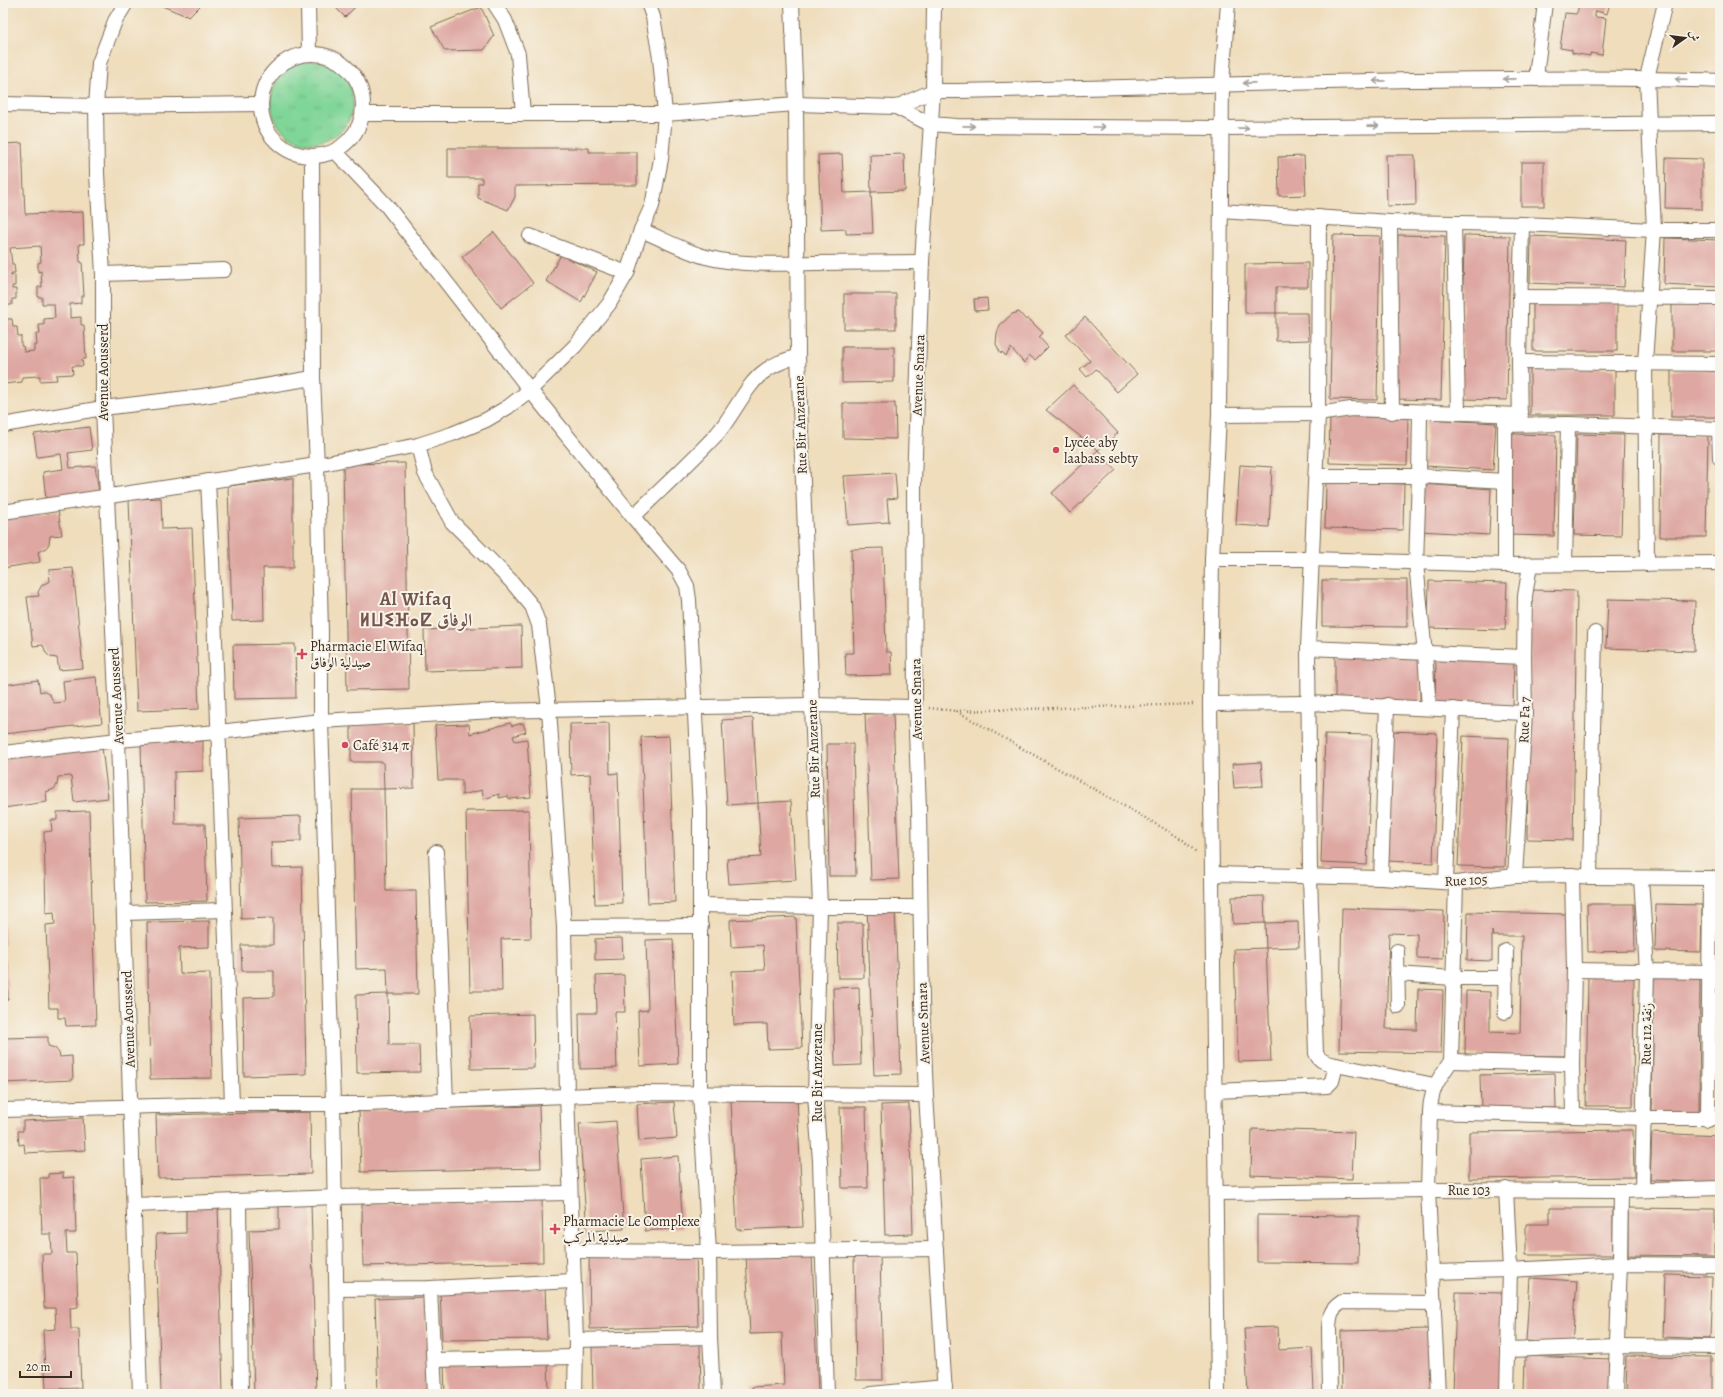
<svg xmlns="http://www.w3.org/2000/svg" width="1723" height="1397" viewBox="0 0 1723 1397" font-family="Alegreya,Amiri,'Noto Sans Tifinagh',serif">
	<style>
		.grass { fill: url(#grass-tufts); stroke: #5e805b }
		.building { fill: #dea7a2 }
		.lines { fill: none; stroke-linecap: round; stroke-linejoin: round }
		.minor-casing { stroke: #7a6955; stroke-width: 16 }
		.path { stroke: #7a6955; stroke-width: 2.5; stroke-dasharray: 1 3; stroke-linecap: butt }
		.minor { stroke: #fff; stroke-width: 14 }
		.oneway { stroke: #a79f9a }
		.poi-dot { fill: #d1495b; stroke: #f7f3e8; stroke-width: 1.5 }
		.labels { text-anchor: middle; stroke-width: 4; stroke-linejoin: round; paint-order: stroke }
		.street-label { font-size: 14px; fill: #3b2a1e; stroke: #f7f3e8 }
		.poi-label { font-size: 14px; fill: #3b2a1e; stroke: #f7f3e8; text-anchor: start }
		.district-label { font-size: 18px; font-weight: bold; letter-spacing: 1px; fill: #74564c; stroke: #f7f3e8 }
	</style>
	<defs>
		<pattern id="grass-tufts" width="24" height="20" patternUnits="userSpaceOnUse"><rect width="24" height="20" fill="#80d598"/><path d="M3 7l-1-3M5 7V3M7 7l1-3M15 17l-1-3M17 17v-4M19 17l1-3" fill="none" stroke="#70b783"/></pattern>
	</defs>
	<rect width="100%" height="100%" fill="#f7f3e8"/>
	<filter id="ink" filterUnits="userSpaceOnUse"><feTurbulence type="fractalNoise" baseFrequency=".025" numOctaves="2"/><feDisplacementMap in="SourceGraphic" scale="8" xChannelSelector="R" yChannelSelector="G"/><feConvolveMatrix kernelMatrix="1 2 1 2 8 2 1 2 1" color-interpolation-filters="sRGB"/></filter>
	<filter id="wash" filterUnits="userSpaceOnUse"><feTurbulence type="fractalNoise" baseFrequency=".012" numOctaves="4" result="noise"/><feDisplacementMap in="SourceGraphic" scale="16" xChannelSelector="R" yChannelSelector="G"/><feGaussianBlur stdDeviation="0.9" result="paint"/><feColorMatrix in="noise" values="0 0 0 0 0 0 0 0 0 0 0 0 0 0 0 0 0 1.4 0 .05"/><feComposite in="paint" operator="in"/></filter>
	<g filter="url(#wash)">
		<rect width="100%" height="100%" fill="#efddbc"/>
		<circle class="grass" cx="312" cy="102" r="41"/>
		<g id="blocks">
			<g class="building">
				<path d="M155,3H203L189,17Z"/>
				<path d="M331,3H359L345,17Z"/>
				<path d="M1566,3H1610L1607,14L1596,11L1595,14V17L1606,18L1602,55L1590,53V56L1572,53V50L1560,48L1565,13L1576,14L1578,10V6Z"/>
				<path d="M481,7L494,36L484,50L445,51L431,27Z"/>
				<path d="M22,143L25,214L83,212L84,244H79L80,262H82L84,296H81V303L70,304V318L81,317V325H84L86,359H82L83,366H72L73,374L56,375L57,380L40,381V376L22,377V382L5,384L4,379H3V319H12L13,327H17L18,336H21V346H23L24,352L34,351V345H37L36,334H40L39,325H44V319L55,318L54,304H42V297H38V287H42L41,271L38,272V263L41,262L40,246L10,248L12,264H14L15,273H11V276L15,275V286H12V289H16V299H12V305H3V144Z"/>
				<path d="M448,148H589V152H637V185L515,186V197L508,210L478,198V183H482V178H448Z"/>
				<path d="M842,154L844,193L871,192L873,233L846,234V229L821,230L818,155Z"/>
				<path d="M904,154L905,191L871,192L870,155Z"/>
				<path d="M1386,155H1415L1416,205L1387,206Z"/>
				<path d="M1304,156L1306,195L1279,196L1278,157Z"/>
				<path d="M1666,158L1702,159V209L1665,208Z"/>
				<rect x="1521" y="162" width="23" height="44"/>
				<path d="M494,232L533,283L501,308L462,257Z"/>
				<path d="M1333,235L1380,236L1377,400L1330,399Z"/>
				<path d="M1398,235L1445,236L1441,400L1395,399Z"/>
				<path d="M1464,235L1510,236L1507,400L1461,399Z"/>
				<path d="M1531,236L1626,240L1624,287L1530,283Z"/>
				<path d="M1665,238L1720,240V287L1664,284Z"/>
				<path d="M561,255L597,272L581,302L546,281Z"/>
				<path d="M1308,263V287H1276V313H1308L1309,340L1276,341V313H1245V264Z"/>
				<rect x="844" y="294" width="52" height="35"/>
				<path d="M987,298L988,310L975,311L974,299Z"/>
				<rect x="1533" y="304" width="84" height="47"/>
				<rect x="1672" y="304" width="48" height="47"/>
				<path d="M1019,312L1026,320L1028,318L1043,333L1039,337L1048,347L1035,360L1029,355L1024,363L1011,348L1006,356L1002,352L1001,354L996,344L997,333L1000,325L1012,314Z"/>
				<path d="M1085,317L1137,374L1117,392L1096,369L1087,377L1080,369L1090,361L1066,335Z"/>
				<path d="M842,347H894V382L842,383Z"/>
				<path d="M1530,368L1615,369V415H1530Z"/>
				<rect x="1671" y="370" width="49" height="47"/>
				<path d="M1073,385L1118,433L1098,450L1046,410Z"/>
				<path d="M843,403H895L896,439L843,438Z"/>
				<path d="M1330,416L1408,418L1407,465L1329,463Z"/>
				<path d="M1427,419L1496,423L1493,470L1424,466Z"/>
				<path d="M89,427L92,450L68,453L70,468L95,466L99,492L46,499L43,472L63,469L61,454L37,457L34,434Z"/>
				<path d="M1510,434L1556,435L1554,536L1507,535Z"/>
				<path d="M1577,434L1624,435L1621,536L1574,535Z"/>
				<path d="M1661,435H1708L1706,537H1660Z"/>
				<path d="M1098,450L1116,470L1070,513L1052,493Z"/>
				<path d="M405,463L409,689L347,690L343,464Z"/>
				<path d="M1240,465L1272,467L1269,527L1236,525Z"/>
				<path d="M895,473L897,498L887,499L889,522L848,525L844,476Z"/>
				<path d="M293,478V568H263L264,620L232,621L228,486Z"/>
				<path d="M1326,482L1404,484L1403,530L1325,528Z"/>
				<path d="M1422,484L1491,489L1489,535L1420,531Z"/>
				<path d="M161,498L162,529L192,528L199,709L137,711L129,499Z"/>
				<path d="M58,510L62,535L50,536L49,544L46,548L38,552L40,562L3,568V519Z"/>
				<path d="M883,548L886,652H891L892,675L846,676L845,653H854L851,549Z"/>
				<path d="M73,568L83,668L59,670L57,658L50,657L46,653L43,645L33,646L27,597L39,596L38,592L42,585L50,581L49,570Z"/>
				<path d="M1322,580H1407V627L1322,626Z"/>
				<path d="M1429,581L1507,583L1505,630L1428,628Z"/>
				<path d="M1531,590L1577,591L1573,840L1527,839Z"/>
				<path d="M1608,599L1695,601L1694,651L1606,648Z"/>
				<path d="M521,626L522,668L425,671L424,630Z"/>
				<path d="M295,644L296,698L234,699L233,645Z"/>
				<path d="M1335,655L1420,656V703L1335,702Z"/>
				<path d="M1436,657L1514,659L1513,706L1435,704Z"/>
				<path d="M96,677L102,723L3,734V685L38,680L40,692L43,691L50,695L54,703L65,702L63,681Z"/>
				<path d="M893,713L899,879L871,880L865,714Z"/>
				<path d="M753,718L758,803L727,805L722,720Z"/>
				<path d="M413,723L414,788L384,789L383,762H351V724Z"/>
				<path d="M510,723L512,726L523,723L526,732L513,736L515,741L527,739L531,797L509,799L508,796L499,798V794L484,799L482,790L462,795V780H438L435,725L469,724L470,734Z"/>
				<path d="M609,723L610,774L618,773L622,903L595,904L590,774L571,775L570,724Z"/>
				<path d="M1391,731L1437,733L1433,863L1386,861Z"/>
				<path d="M1325,734L1372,735L1367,865L1321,863Z"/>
				<path d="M669,736L675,902L648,903L641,737Z"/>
				<path d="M1463,736L1509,738L1505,867L1458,866Z"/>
				<path d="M203,741V771L174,772L175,824H205L207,901L145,902L141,742Z"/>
				<path d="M827,744H853L856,876H829Z"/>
				<path d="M102,747L108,798L74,802L71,776L58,777L57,785L54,789L46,792L47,802L3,808V758Z"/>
				<path d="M1261,762L1263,786L1234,788L1232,764Z"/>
				<path d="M352,789H384L386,891H416L418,994H388L387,968L356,969Z"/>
				<path d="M791,801L796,880L729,884L727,859L761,857L758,803Z"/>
				<path d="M529,810L531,938L501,939L502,991H470L466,811Z"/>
				<path d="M89,811L96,1025L66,1026L65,1018H58V1008H49L46,925L55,924L54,912L46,913L44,832L52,831L51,820H57V812Z"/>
				<path d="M301,816V841L271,842L272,868L302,867L306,1074L244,1076L243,998L274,997V971H242L241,945H273V918L241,919L239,818Z"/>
				<path d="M1264,896L1265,923L1233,924L1232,897Z"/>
				<path d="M1587,904H1634L1635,951L1588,952Z"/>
				<path d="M1656,904L1702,905L1701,952L1655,951Z"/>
				<path d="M895,907L901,1074L874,1075L867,908Z"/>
				<path d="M1342,908L1444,911L1443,959L1417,958V934L1389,933L1386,1029L1417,1030L1418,989L1443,990L1441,1053L1339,1051Z"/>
				<path d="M1468,912L1569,914L1567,1056L1465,1055L1466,991L1490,992V1032L1520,1033L1522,936H1493L1492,931V961L1467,960Z"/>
				<path d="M796,917L802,1048L768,1049L767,1024L734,1025L732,971L765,970L763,945L731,947L730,920Z"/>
				<path d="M209,921V947L179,948L180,974L210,973L212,1078L150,1079L147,922Z"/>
				<path d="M3,922H4L5,945H3Z"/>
				<path d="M1298,922L1299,947L1266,948L1265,923Z"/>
				<path d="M837,923H863L864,978H838Z"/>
				<path d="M622,938L623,959L595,960V939Z"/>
				<path d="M673,939L678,1064L640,1066L638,1011L648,1010L646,940Z"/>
				<path d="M1266,948L1271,1061L1238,1062L1234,949Z"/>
				<path d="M3,960H6L8,1000L4,1001L5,1009H3Z"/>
				<path d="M1654,973L1700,974L1699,1115L1652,1114Z"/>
				<path d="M624,975L625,1012H615L617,1068L580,1069L579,1013H597L596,976Z"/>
				<path d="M1588,976H1634L1633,1106H1586Z"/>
				<path d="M859,987L861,1065L835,1066L833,988Z"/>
				<path d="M388,994L389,1045H419L420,1072L357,1073L356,995Z"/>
				<path d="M533,1014L534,1068L471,1069L470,1016Z"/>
				<path d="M48,1037V1046L55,1048L59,1053L60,1057L72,1056L73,1080L3,1083V1038Z"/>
				<path d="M1555,1073L1556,1108L1481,1109L1480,1075Z"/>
				<path d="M797,1097L803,1227L737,1230L731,1100Z"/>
				<path d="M674,1102L677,1138L639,1141L637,1104Z"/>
				<path d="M909,1104L913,1234L885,1235L881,1105Z"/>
				<path d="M539,1106L541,1168L361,1172L359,1110Z"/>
				<path d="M840,1107H866L868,1188H842Z"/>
				<path d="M310,1112L311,1174L158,1178L156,1115Z"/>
				<path d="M83,1118L85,1150L25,1153L24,1144L19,1145L18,1131H23V1121Z"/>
				<path d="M616,1121L624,1229L587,1231L579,1124Z"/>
				<path d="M1252,1129L1354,1132L1352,1179L1251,1175Z"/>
				<path d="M1633,1130L1634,1177L1469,1179V1132Z"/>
				<path d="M1652,1133L1720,1136V1183L1650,1180Z"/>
				<path d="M678,1156L683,1228L645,1231L641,1159Z"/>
				<path d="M63,1173V1178L74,1177L76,1233H66L67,1253H76L78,1307L70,1308L71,1329H79L81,1388L46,1389L43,1330L56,1329L55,1308H44L42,1254H52L51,1234H42L40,1178H48V1174Z"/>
				<path d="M542,1200L543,1262L363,1266L362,1204Z"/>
				<path d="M311,1202L316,1394H254L249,1230L279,1229V1203Z"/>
				<path d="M218,1205L223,1394H161L156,1234L186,1233V1206Z"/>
				<path d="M1550,1208H1613V1255H1526V1224H1550Z"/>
				<path d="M1628,1208L1715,1209V1256L1628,1255Z"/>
				<path d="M1257,1215L1359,1216L1358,1263L1257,1262Z"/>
				<path d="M696,1252L698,1326L590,1329L589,1255Z"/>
				<path d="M812,1254L818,1394H752V1387L784,1385L783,1360L782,1333L750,1334L746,1256Z"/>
				<path d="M854,1254H880L883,1380H856Z"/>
				<path d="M1665,1275L1712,1276L1710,1339L1663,1337Z"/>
				<path d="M1530,1278L1577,1281L1572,1344L1526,1341Z"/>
				<path d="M545,1287L547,1339L442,1340L440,1289Z"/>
				<path d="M1456,1292L1503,1293L1500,1394H1453Z"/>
				<path d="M425,1297L429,1394H378L375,1299Z"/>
				<path d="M1278,1327L1279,1350L1312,1348L1314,1391L1248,1394L1244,1328Z"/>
				<path d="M1430,1329L1431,1391L1342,1393L1341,1331Z"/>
				<path d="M700,1344L701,1394H593L592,1347Z"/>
				<path d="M1525,1356L1612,1359L1611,1394H1524Z"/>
				<path d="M1626,1356L1712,1357V1394H1625Z"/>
				<path d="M548,1363L549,1394H445L444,1365Z"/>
			</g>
		</g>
	</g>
	<g filter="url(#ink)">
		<use href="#blocks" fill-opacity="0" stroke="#7a6955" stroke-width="1"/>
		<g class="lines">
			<defs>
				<g id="minor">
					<path d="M126,3L115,21L99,63L96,106L97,174L103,274V408L118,740L140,1394"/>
					<path d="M308,3L309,54"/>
					<path d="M494,3L505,20L518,54L523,114"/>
					<path d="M792,3L796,104L798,356L820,907L815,1095L820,1161L827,1394"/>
					<path d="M934,3L933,91L922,262L914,481L915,707L919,808L922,1003L926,1095L945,1394"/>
					<circle cx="312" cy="105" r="51"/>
					<path d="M1537,79V68L1545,3"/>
					<path d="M3,104L96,106L261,104"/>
					<path d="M896,107L933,91H958C1108,86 1259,83 1410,80C1513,79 1617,77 1720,81"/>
					<path d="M363,114H665L796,104L896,107L930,124L957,126L1222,128L1720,123"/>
					<path d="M335,151L387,206L530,390L633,517L679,571L687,586L689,600L700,810V1093L709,1252L710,1337L713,1394"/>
					<path d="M312,157L313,378L317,465L321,632V721L333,1103L338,1394"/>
					<path d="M1221,211L1390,222L1522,224L1654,230H1720"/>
					<path d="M1319,217L1318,414L1308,648L1310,877L1316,1053C1319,1062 1328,1063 1336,1065L1434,1085"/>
					<path d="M1390,222L1392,412"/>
					<path d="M1454,223L1458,413"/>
					<path d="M641,230C663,239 684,251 706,257C741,266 779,264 815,263C851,263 886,262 922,262"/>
					<path d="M530,236L627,273"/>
					<path d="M103,274L224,270"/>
					<path d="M1520,297L1720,298"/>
					<path d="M1519,362L1720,364"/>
					<path d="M1420,413L1419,476L1416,563L1425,654L1429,708"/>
					<path d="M1219,415L1318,414L1351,409L1521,415"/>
					<path d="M1505,415V565"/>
					<path d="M1520,424L1519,362L1522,224"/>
					<path d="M3,425L103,408L203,396L313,378"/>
					<path d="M1505,425L1568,424L1720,429"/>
					<path d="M1719,429L1720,458"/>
					<path d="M418,445L425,473L452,522L511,581L532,606L539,625L549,709L564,927L567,1095L576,1340L575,1394"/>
					<path d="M1316,476H1419L1505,481"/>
					<path d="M208,481L212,559L232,1104"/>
					<path d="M3,512L317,465L418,445L452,434L486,420L508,407L530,390L575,346L609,304L627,273L641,230L652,206L661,159L665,114L660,58L653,17L648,3"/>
					<path d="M633,517C661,489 690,463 717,434C733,416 747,383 765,371C775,363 786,360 798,356"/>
					<path d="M1212,559H1311L1505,565L1720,563"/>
					<path d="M1565,564L1568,424"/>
					<path d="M1647,564L1645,362L1654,230L1647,78L1665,3"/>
					<path d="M1308,648L1524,657"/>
					<path d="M1210,704L1308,703L1525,713"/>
					<path d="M3,753L118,740L218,732L321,721L494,711L812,705L915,707"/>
					<path d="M436,852L446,1101"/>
					<path d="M1213,874L1381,878L1456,883L1515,876L1572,875L1590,877L1710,878L1720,880"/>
					<path d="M1572,875L1574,970L1572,1064L1573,1116"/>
					<path d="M1515,876L1525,713L1524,657L1525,596L1530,565"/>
					<path d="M1590,877L1595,633"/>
					<path d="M1381,878L1387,705"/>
					<path d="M1641,878L1647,971L1642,1190"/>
					<path d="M1446,881L1453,709"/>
					<path d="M700,905L820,907H919"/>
					<path d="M124,913L224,910"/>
					<path d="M564,927L701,926"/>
					<path d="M1397,951L1398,1006"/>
					<path d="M1574,970L1710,972"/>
					<path d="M1397,974L1453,978H1506"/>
					<path d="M1505,1012L1506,951"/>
					<path d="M1451,1061L1572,1064"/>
					<path d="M1215,1091L1327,1086L1332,1081L1336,1065"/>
					<path d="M3,1110L232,1104H366L640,1093L926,1095"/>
					<path d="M1430,1112L1645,1118H1720"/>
					<path d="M1708,1120L1710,878"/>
					<path d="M1506,1189L1510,1270L1507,1394"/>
					<path d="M1217,1193L1428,1190L1621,1191L1720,1188"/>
					<path d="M239,1202L241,1394"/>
					<path d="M134,1205L335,1197L570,1193"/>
					<path d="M573,1251L709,1252L936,1249"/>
					<path d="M1432,1272L1510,1270L1620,1264L1720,1265"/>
					<path d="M430,1288L435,1394"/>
					<path d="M337,1289L430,1288L573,1281"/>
					<path d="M576,1340L710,1337"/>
					<path d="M1508,1350L1617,1346L1720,1347"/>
					<path d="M434,1360L575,1357"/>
					<path d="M871,1394L945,1387"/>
					<path d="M1218,1394L1210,704L1212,559L1219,415L1222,83L1228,3"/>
					<path d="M1330,1394L1329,1328C1330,1315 1330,1310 1342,1302L1434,1303"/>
					<path d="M1438,1394L1428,1190L1430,1112C1431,1088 1438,1080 1451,1061L1456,883"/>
					<path d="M1615,1394L1620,1264L1621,1191"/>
				</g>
			</defs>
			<use href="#minor" class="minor-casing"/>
			<g class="path">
				<path d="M929,708L956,711L1163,828L1183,840L1197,853"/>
				<path d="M956,711L1195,704"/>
			</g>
			<use href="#minor" class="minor"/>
		</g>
		<defs><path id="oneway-shaft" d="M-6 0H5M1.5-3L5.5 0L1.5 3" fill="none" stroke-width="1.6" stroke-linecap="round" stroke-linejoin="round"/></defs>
		<g class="oneway">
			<use href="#oneway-shaft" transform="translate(1509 79) rotate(179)"/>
			<use href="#oneway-shaft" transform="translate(1681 79) rotate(-178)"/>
			<use href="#oneway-shaft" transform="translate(1379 81) rotate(179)"/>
			<use href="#oneway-shaft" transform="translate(1249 83) rotate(179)"/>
			<use href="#oneway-shaft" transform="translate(969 126) rotate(1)"/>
			<use href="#oneway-shaft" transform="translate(1373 126) rotate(-1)"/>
			<use href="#oneway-shaft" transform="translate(1099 127)"/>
			<use href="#oneway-shaft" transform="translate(1243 128) rotate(-1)"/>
		</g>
	</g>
	<g class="poi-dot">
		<circle cx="1056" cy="450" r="4"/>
		<path d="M300 648h4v4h4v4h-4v4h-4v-4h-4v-4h4z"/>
		<circle cx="345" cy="745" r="4"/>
		<path d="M553 1223h4v4h4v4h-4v4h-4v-4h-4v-4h4z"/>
	</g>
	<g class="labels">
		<g class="street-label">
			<text transform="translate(103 372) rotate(-90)" y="5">Avenue Aousserd</text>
			<text transform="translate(918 375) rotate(-88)" y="5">Avenue Smara</text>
			<text transform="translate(800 425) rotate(-92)" y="5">Rue Bir Anzerane</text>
			<text transform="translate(116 696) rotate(-93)" y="5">Avenue Aousserd</text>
			<text transform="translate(916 699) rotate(-91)" y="5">Avenue Smara</text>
			<text transform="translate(1524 720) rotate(-88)" y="5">Rue Fa 7</text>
			<text transform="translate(813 749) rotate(-92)" y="5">Rue Bir Anzerane</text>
			<text transform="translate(1466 880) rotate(-3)" y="5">Rue 105</text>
			<text transform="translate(128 1019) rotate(-92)" y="5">Avenue Aousserd</text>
			<text transform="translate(923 1023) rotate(-92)" y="5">Avenue Smara</text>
			<text transform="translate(1646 1034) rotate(-89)" y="5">Rue 112 زنقة</text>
			<text transform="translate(817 1073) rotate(-90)" y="5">Rue Bir Anzerane</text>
			<text x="1469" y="1195">Rue 103</text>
		</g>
		<g class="poi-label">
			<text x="1064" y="447">Lycée aby<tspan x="1064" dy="16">laabass sebty</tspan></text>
			<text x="310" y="651">Pharmacie El Wifaq<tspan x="310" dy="16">صيدلية الوفاق</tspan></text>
			<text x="353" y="750">Café 314 π</text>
			<text x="563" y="1226">Pharmacie Le Complexe<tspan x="563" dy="16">صيدلية المركب</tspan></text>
		</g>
		<g class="district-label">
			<text x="416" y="605">Al Wifaq<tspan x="416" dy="21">ⵍⵡⵉⴼⴰⵇ الوفاق</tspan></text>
		</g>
	</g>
	<rect width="1723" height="1397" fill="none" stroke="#f7f3e8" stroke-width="16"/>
	<g transform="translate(1685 38) rotate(76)" stroke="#f7f3e8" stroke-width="3" paint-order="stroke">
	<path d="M0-3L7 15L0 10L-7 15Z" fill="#3b2a1e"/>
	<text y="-6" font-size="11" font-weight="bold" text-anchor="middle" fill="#3b2a1e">ش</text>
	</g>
	<path d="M20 1371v6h51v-6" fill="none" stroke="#3b2a1e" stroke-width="2"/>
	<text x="26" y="1371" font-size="12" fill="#3b2a1e" stroke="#f7f3e8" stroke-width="3" paint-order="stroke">20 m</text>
</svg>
